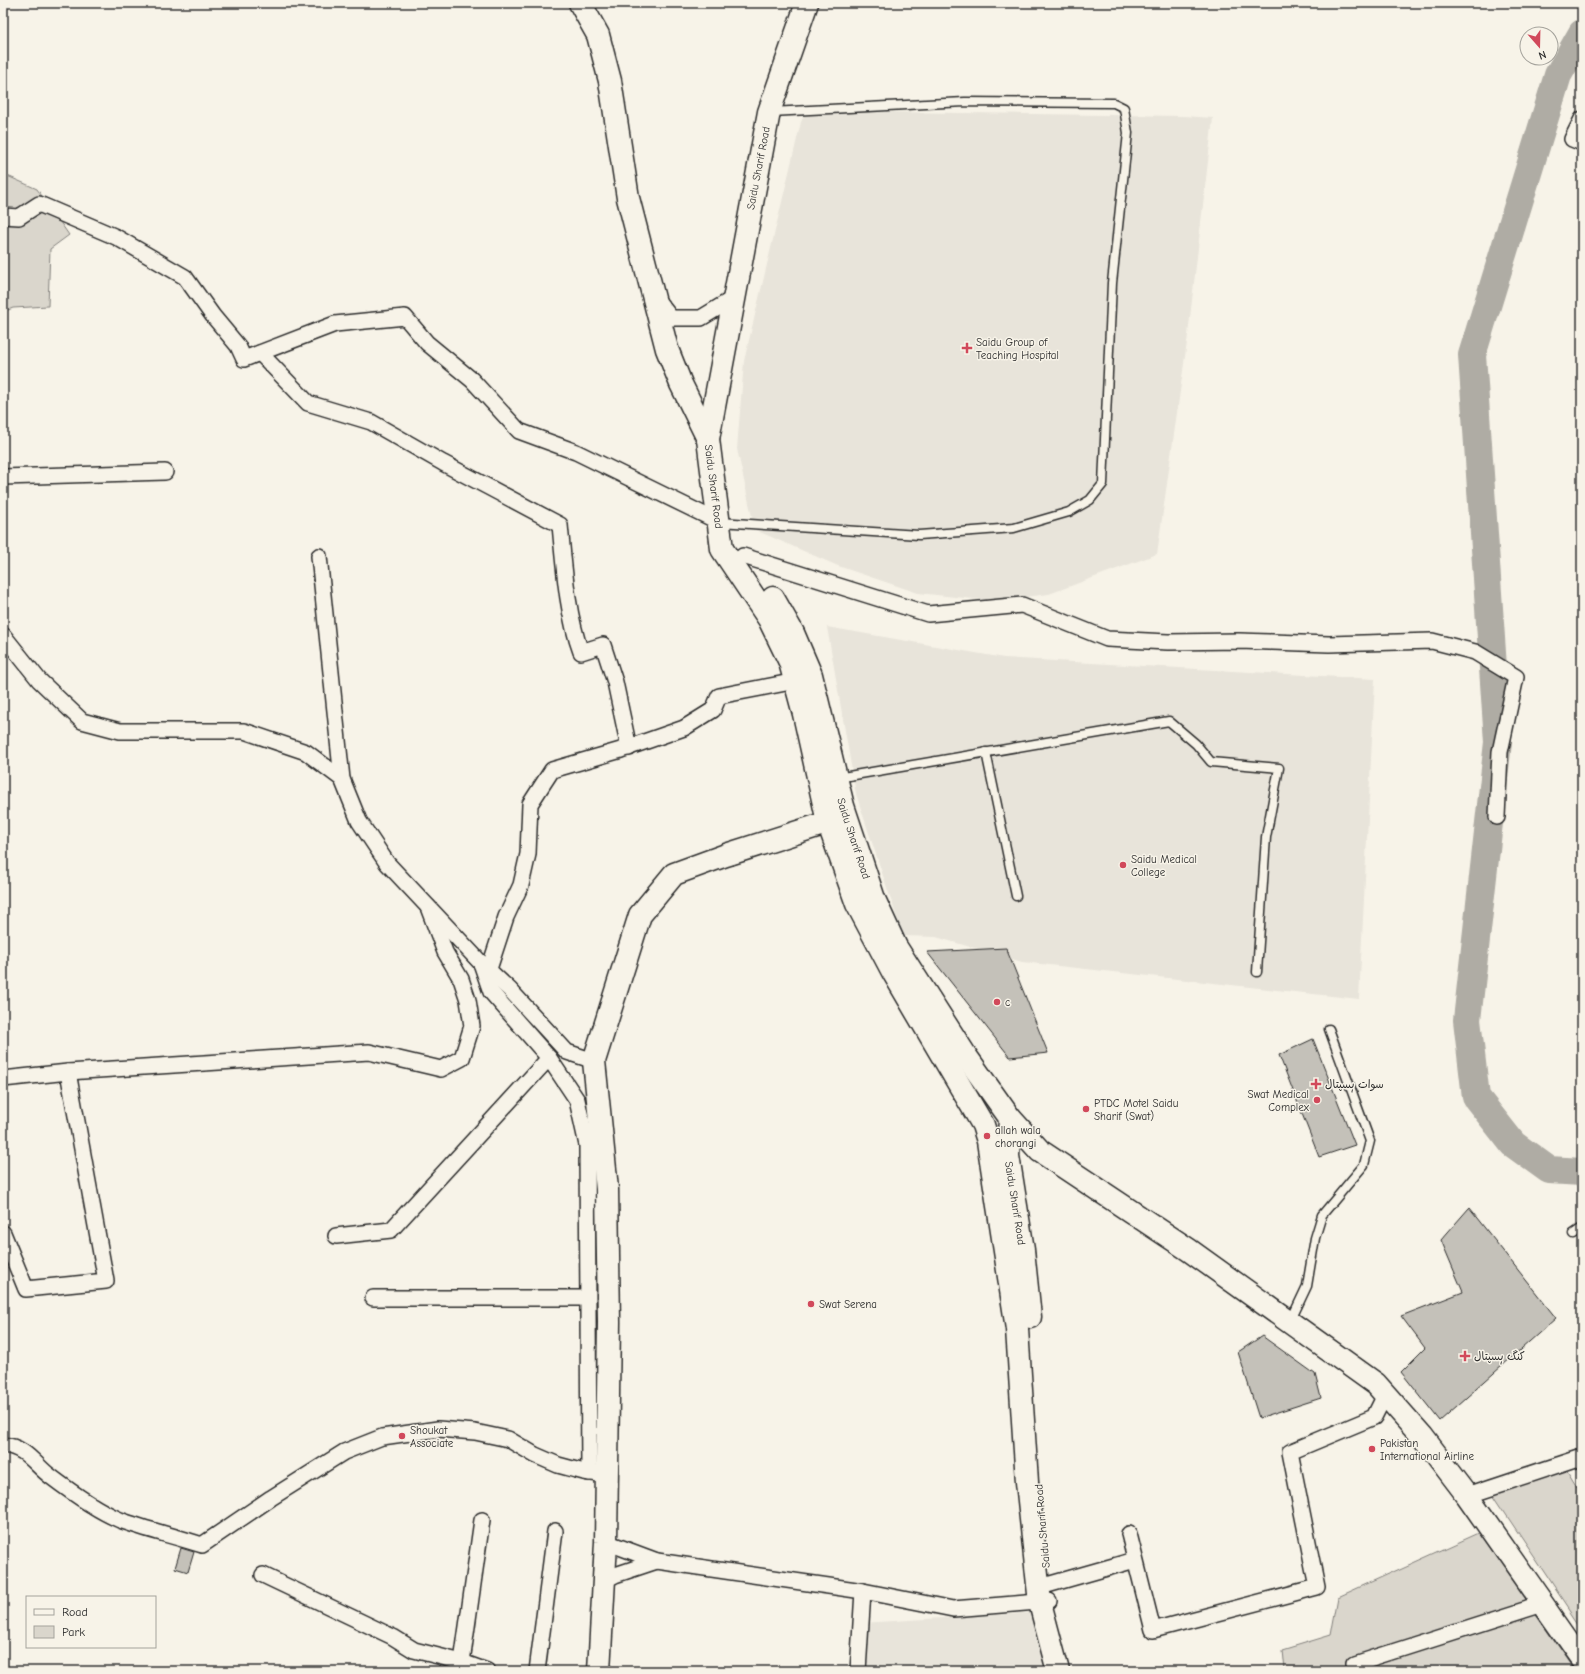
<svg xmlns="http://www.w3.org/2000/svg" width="1585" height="1674" viewBox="0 0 1585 1674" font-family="'Comic Neue','Playpen Sans Arabic',sans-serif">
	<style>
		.built { fill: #e8e4da }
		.green { fill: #dad6cc; stroke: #82807c }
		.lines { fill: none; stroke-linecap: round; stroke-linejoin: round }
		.river { stroke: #afaca4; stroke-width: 28 }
		.building { fill: #c4c1b9; stroke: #2b2b2b }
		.lane-casing { stroke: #2b2b2b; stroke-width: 11 }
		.street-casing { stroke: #2b2b2b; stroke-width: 18 }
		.secondary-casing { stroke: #2b2b2b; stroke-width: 25 }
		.primary-casing { stroke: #2b2b2b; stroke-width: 25 }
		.lane { stroke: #f7f3e8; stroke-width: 8 }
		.street { stroke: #f7f3e8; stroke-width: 15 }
		.secondary { stroke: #f7f3e8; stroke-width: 22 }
		.primary { stroke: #f7f3e8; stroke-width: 22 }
		.poi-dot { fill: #d1495b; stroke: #f7f3e8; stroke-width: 1.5 }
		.labels { text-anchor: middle; stroke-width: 3; stroke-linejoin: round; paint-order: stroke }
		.street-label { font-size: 11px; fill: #2b2b2b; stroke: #f7f3e8 }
		.poi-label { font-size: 11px; fill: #2b2b2b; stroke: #f7f3e8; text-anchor: start }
	</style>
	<rect width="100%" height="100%" fill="#f7f3e8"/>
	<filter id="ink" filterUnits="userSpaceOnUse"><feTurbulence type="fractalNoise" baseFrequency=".025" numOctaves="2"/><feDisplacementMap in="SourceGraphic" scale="8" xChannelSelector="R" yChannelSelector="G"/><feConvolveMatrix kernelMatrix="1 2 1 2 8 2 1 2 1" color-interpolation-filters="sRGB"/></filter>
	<g filter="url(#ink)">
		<g class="built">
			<path d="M806,111L1184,116L1213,118L1188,335L1157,554L1049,594L992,601L918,593L838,566L755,530L737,449L744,361L801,122Z"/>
			<path d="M827,627L1004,658L1375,679L1359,999L1022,962L936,937L903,936L856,794Z"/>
			<path d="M1037,1612L1054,1671H859L861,1623Z"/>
		</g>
		<g class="green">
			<path d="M3,174L37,189L69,235L50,249L48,306L13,308L3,312Z"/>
			<path d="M1567,1469L1582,1494V1629L1492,1494Z"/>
			<path d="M1479,1533L1575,1671H1284L1282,1650L1331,1635L1338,1597Z"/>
		</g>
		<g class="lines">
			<path class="river" d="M1582,33L1558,75L1472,355L1498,742L1467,1020L1476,1097L1513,1144L1549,1170L1582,1172"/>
		</g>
		<g class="building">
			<path d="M1006,948L1048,1053L1010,1057L927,952Z"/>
			<path d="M1313,1039L1355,1145L1319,1157L1279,1055Z"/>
			<path d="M1469,1208L1556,1318L1440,1421L1401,1372L1425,1348L1401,1316L1463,1292L1441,1240Z"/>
			<path d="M1262,1336L1315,1374L1321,1398L1259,1418L1238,1352Z"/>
			<path d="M181,1548L194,1552L188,1572L175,1568Z"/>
		</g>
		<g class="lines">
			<defs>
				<g id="lane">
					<path d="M720,522L919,535L1014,528L1069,512L1090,500L1103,484L1112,283L1128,133L1124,108L1114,103L965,102L771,112"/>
					<path d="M986,752L1016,896"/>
					<path d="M837,778L1169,721L1196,744L1211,762L1279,768L1266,837L1257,972"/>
					<path d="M1573,1234L1582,1228"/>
					<path d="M1290,1322L1307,1286L1315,1238L1322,1215L1364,1165L1370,1141L1329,1029"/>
				</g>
				<g id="street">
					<path d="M1582,119L1572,139L1582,143"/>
					<path d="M3,216L19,217L39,204L116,237L185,277L213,316L238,346L244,359L335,324L405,317L427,343L472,380L519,431L576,452L719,522"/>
					<path d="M657,300L671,318H701L734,298"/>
					<path d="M260,353L308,403L371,422L443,463L560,525C564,566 567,614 581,652L603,645L615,682L629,748"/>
					<path d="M3,477L165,472"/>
					<path d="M319,556L342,779L359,821L387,863L480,962L510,990L567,1052L594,1061"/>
					<path d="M743,556L928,614L1022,605L1107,639L1168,642L1239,641L1329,644L1432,641L1475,652L1516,677L1500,752L1497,817"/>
					<path d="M3,635L39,680L82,721L120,731H244L306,752L342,779"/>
					<path d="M481,963L491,992L549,1058L577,1100L587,1145L589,1473"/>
					<path d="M489,969L506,917L521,885L528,854L530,804L552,770L621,750L684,728L713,710L719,696L796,681"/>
					<path d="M3,1079L68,1072L369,1052L441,1069L462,1058L472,1026L468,1000L461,979L445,952L428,907"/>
					<path d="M3,1233L26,1289L106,1281L68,1072"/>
					<path d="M336,1236L391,1230L549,1058"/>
					<path d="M373,1298H587"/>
					<path d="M3,1445C26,1447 34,1464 50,1476C71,1492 96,1510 120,1520C147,1530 175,1536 202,1545L271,1498L344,1452L382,1437L438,1429L475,1432L508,1439L535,1455L558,1465L584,1472L607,1475"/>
					<path d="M1467,1495L1582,1457"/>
					<path d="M1129,1534L1153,1630L1317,1587L1290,1452L1374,1417L1385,1395"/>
					<path d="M606,1542L657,1561L863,1591L953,1609L1049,1601"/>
					<path d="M263,1575L393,1637L414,1650L462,1662L487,1671"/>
					<path d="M603,1581L615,1575L657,1561"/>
					<path d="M1047,1585L1135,1560"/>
					<path d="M462,1662L482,1520"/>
					<path d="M1355,1664L1543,1604"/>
					<path d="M537,1671L555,1531"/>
					<path d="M858,1671L863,1591"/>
				</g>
				<g id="secondary">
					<path d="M580,3L598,35L610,81L628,198L667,349L681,384L708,439"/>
					<path d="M1010,1118L1040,1151L1189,1250L1376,1384L1422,1436L1467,1495L1582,1659"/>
					<path d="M599,1671L606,1542L609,1322L607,1189L594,1061L640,915L674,874L726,855L845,817"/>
				</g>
				<g id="primary">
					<path id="s1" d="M807,3L769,112L708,439L722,549L769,619L790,662L804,714L828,822L857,904L893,972L983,1125L988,1141L1017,1329L1027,1482L1040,1603L1058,1671"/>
					<path id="s2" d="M773,598L793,633L811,675L843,806L874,899L896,947L966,1056L1010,1118L1008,1156L1023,1250L1030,1317"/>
				</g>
			</defs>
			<use href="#lane" class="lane-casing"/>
			<use href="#street" class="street-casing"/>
			<use href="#secondary" class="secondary-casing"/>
			<use href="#primary" class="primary-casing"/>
			<use href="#lane" class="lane"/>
			<use href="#street" class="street"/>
			<use href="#secondary" class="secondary"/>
			<use href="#primary" class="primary"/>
		</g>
	</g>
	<g class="poi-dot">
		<path d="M965 342h4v4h4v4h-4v4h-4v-4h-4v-4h4z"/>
		<circle cx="1123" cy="865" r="4"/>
		<circle cx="997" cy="1002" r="4"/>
		<path d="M1314 1078h4v4h4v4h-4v4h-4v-4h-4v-4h4z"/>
		<circle cx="1317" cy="1100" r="4"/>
		<circle cx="1086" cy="1109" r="4"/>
		<circle cx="987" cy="1136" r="4"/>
		<circle cx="811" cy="1304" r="4"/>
		<path d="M1463 1350h4v4h4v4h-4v4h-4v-4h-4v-4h4z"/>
		<circle cx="402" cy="1436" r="4"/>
		<circle cx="1372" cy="1449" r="4"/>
	</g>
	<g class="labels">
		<g class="street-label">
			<text transform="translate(758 168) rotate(-79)" y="4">Saidu Sharif Road</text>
			<text dy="4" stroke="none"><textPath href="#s1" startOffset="496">Saidu Sharif Road</textPath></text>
			<text dy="4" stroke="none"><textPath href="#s2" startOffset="255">Saidu Sharif Road</textPath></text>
			<text dy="4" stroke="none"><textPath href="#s2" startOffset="663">Saidu Sharif Road</textPath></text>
			<text transform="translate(1042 1526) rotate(-95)" y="4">Saidu Sharif Road</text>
		</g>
		<g class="poi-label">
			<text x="976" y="346">Saidu Group of<tspan x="976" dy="13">Teaching Hospital</tspan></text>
			<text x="1131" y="863">Saidu Medical<tspan x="1131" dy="13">College</tspan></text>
			<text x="1005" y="1006">c</text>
			<text x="1325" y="1088">سوات ہسپتال</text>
			<text x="1309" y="1098" text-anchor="end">Swat Medical<tspan x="1309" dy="13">Complex</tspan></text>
			<text x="1094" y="1107">PTDC Motel Saidu<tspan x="1094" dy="13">Sharif (Swat)</tspan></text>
			<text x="995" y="1134">allah wala<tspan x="995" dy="13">chorangi</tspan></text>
			<text x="819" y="1308">Swat Serena</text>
			<text x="1474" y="1360">کنگ ہسپتال</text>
			<text x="410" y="1434">Shoukat<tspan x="410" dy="13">Associate</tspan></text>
			<text x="1380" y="1447">Pakistan<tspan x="1380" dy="13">International Airline</tspan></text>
		</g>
	</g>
	<rect width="1585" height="1674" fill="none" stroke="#f7f3e8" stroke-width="16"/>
	<rect x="8" y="8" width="1569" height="1658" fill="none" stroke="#2b2b2b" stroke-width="1.5" filter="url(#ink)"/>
	<rect x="26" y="1596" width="130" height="52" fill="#f7f3e8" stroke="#a5a39c"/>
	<rect x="34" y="1609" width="20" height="6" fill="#f7f3e8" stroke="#a5a39c"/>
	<text x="62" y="1616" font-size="12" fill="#2b2b2b">Road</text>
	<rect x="34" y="1626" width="20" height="12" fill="#dad6cc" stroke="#a5a39c"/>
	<text x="62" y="1636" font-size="12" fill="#2b2b2b">Park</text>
	<g transform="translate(1539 46) rotate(160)"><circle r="19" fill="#f7f3e8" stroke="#a5a39c"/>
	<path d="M0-3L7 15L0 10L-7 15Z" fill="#d1495b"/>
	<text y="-6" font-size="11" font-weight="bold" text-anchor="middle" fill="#2b2b2b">N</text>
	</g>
</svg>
